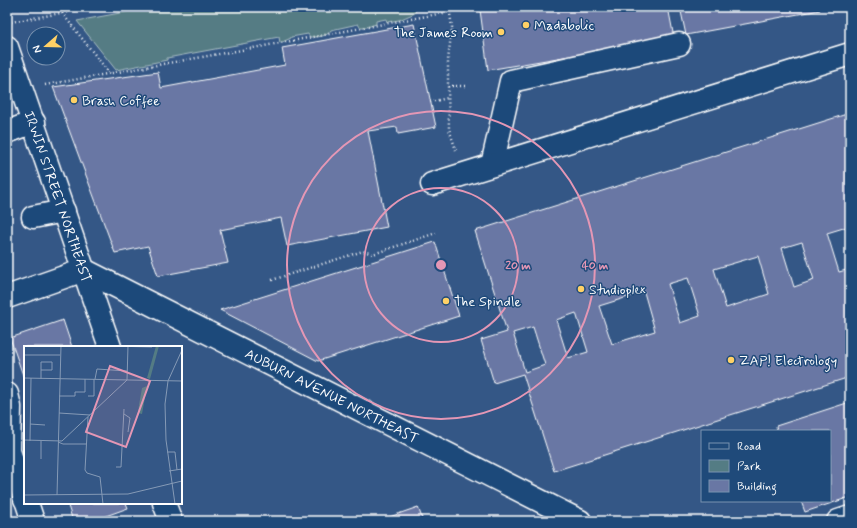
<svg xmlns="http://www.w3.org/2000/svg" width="857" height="528" viewBox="0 0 857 528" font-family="Mynerve,sans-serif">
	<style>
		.green { fill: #547c84; stroke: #aabec2 }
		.building { fill: #6977a4; stroke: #fff; fill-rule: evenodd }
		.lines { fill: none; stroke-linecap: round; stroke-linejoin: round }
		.minor-casing { stroke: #fff; stroke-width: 25 }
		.path { stroke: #fff; stroke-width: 2.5; stroke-dasharray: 1 3; stroke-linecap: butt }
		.minor { stroke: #1f4a7a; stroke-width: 22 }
		.ring { fill: none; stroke: #e497b5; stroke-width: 2 }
		.poi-dot { fill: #ffd166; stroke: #1f4a7a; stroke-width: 1.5 }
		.labels { text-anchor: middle; stroke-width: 3; stroke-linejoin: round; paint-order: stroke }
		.poi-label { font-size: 14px; fill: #fff; stroke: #1f4a7a; text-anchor: start }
		.street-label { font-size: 14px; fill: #fff; stroke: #1f4a7a }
		.inset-road { fill: none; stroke: #859ab6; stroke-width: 1 }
		.view { fill: #e497b5; fill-opacity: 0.15; stroke: #e497b5; stroke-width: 2 }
		.inset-edge { fill: none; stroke: #fff; stroke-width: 2 }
		.centre { fill: #e497b5; stroke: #1f4a7a; stroke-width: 2 }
		.ring-label { font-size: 12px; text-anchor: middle; font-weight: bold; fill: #e497b5; stroke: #1f4a7a; stroke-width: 3; stroke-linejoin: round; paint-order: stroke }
	</style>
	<rect width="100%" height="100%" fill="#345786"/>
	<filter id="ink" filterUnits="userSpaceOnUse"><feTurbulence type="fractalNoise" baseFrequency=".025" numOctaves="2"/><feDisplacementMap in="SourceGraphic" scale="8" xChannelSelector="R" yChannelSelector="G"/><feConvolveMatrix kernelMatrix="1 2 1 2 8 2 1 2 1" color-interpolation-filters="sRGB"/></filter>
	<g filter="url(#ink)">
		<path class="green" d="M152,7H415V13L399,20L387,22L386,19L376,21V24L367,27H360L358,24L331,30C327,37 318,37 310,37L308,34L291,37V38L280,43L279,37L167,58V60L116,70L77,21Z"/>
		<g class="building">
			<path d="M493,7H668L674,38L488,70L480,10Z"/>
			<path d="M680,7H819L820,10L686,35Z"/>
			<path d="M414,24L436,127L398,134L397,127L368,131L387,227L287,246L281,218L220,230L228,263L158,276L148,246L115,253L53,87L158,72L161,88L285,65L282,48Z"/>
			<path d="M850,113V226L827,233L839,272L850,269V377L554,471L523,374L494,383L481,340L507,332L475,231ZM802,242L814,280L794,287L782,248ZM758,256L769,294L726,308L714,269ZM688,278L700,316L680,323L668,284ZM644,292L655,331L612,344L599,306ZM576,313L588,352L568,358L556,320ZM533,327L545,365L525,372L513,333Z"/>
			<path d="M435,242L459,316L318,361L220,310Z"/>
			<path d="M63,320L72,347H25V381L10,338Z"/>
			<path d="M850,402V497L805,512L801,501H830V431H777L776,426Z"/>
			<path d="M67,503H126L128,508L92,521H73Z"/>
			<path d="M418,507L423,521H378Z"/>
		</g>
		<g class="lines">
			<defs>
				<g id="minor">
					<path id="s1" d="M7,47L110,347"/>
					<path d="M7,132L34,122"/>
					<path d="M492,165L511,81L679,44"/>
					<path d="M432,184L850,54"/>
					<path d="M33,217L64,211"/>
					<path id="s2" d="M84,270L580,521"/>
					<path d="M7,297L84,270"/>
					<path d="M7,394L10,407L9,451L25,499"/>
					<path d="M27,503L33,521"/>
					<path d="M164,503L171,521"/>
					<path d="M838,521L850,517"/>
				</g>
			</defs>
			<use href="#minor" class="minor-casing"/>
			<g class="path">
				<path d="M449,7L452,27L448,60V86L449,129L456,150"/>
				<path d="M62,13L110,74"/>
				<path d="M11,22L95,7"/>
				<path d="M45,85L264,46L476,7"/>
				<path d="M448,86H466"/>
				<path d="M430,102L448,98"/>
				<path d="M272,280L363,251L373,254L436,233"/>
			</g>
			<use href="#minor" class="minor"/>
		</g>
	</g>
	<g class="ring">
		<circle cx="441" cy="265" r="77"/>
		<circle cx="441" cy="265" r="154"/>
	</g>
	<g class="poi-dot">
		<circle cx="526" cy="25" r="4"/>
		<circle cx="501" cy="32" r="4"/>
		<circle cx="74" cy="100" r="4"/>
		<circle cx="581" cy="289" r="4"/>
		<circle cx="446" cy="301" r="4"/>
		<circle cx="731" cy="360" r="4"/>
	</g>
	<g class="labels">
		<g class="poi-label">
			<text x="534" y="30">Madabolic</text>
			<text x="493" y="37" text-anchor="end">The James Room</text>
			<text x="82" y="105">Brash Coffee</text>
			<text x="589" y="294">Studioplex</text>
			<text x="454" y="306">The Spindle</text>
			<text x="739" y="365">ZAP! Electrology</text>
		</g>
		<g class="street-label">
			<text dy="5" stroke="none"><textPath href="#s1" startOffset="158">IRWIN STREET NORTHEAST</textPath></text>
			<text dy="5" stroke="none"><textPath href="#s2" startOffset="278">AUBURN AVENUE NORTHEAST</textPath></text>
		</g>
	</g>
	<g transform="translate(24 346)">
		<rect width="158" height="158" fill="#345786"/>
		<path d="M132,0H135L126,33L123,32ZM123,40L118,68L114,67L115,59L118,42Z" fill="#547c84"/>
		<path class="inset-road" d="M86,0L128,1M0,9H36M17,24H28V16H17V33M0,32L158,35M71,33L73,23L103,25M103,34L104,0M35,50H51V46H61V33M64,50H70V33M35,67L66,69M100,68L106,72L104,86M64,71L61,124L63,127L76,131L79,158M6,78L21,79M0,94L38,95L103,34M6,95L7,32M17,95V113M34,96L39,98H62M143,106H151L153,124M92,121H97L100,63M145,125L158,123M0,149L104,148L158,135M33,149L37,0M151,158L142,94L141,58L144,35L158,4"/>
		<path class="view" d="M86,20L126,35L102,101L62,86Z"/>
		<rect width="158" height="158" class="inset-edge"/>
	</g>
	<circle cx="441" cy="265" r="6" class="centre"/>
	<g class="ring-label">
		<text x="518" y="269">20 m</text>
		<text x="595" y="269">40 m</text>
	</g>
	<rect width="857" height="528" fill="none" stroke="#1f4a7a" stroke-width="24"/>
	<rect x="12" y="12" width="833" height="504" fill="none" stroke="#fff" stroke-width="1.5" filter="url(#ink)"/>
	<rect x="701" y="430" width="130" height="72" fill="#1f4a7a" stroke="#7992af"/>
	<rect x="709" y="443" width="20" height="6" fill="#1f4a7a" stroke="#7992af"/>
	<text x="737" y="450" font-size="12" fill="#ffffff">Road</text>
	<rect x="709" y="460" width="20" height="12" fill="#547c84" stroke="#7992af"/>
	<text x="737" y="470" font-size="12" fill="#ffffff">Park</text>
	<rect x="709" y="480" width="20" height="12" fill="#6977a4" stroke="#7992af"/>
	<text x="737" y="490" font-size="12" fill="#ffffff">Building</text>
	<g transform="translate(46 46) rotate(250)"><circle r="19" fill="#1f4a7a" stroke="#7992af"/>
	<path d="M0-3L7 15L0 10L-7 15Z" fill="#ffd166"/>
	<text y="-6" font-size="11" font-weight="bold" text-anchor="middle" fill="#ffffff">N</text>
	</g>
</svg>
